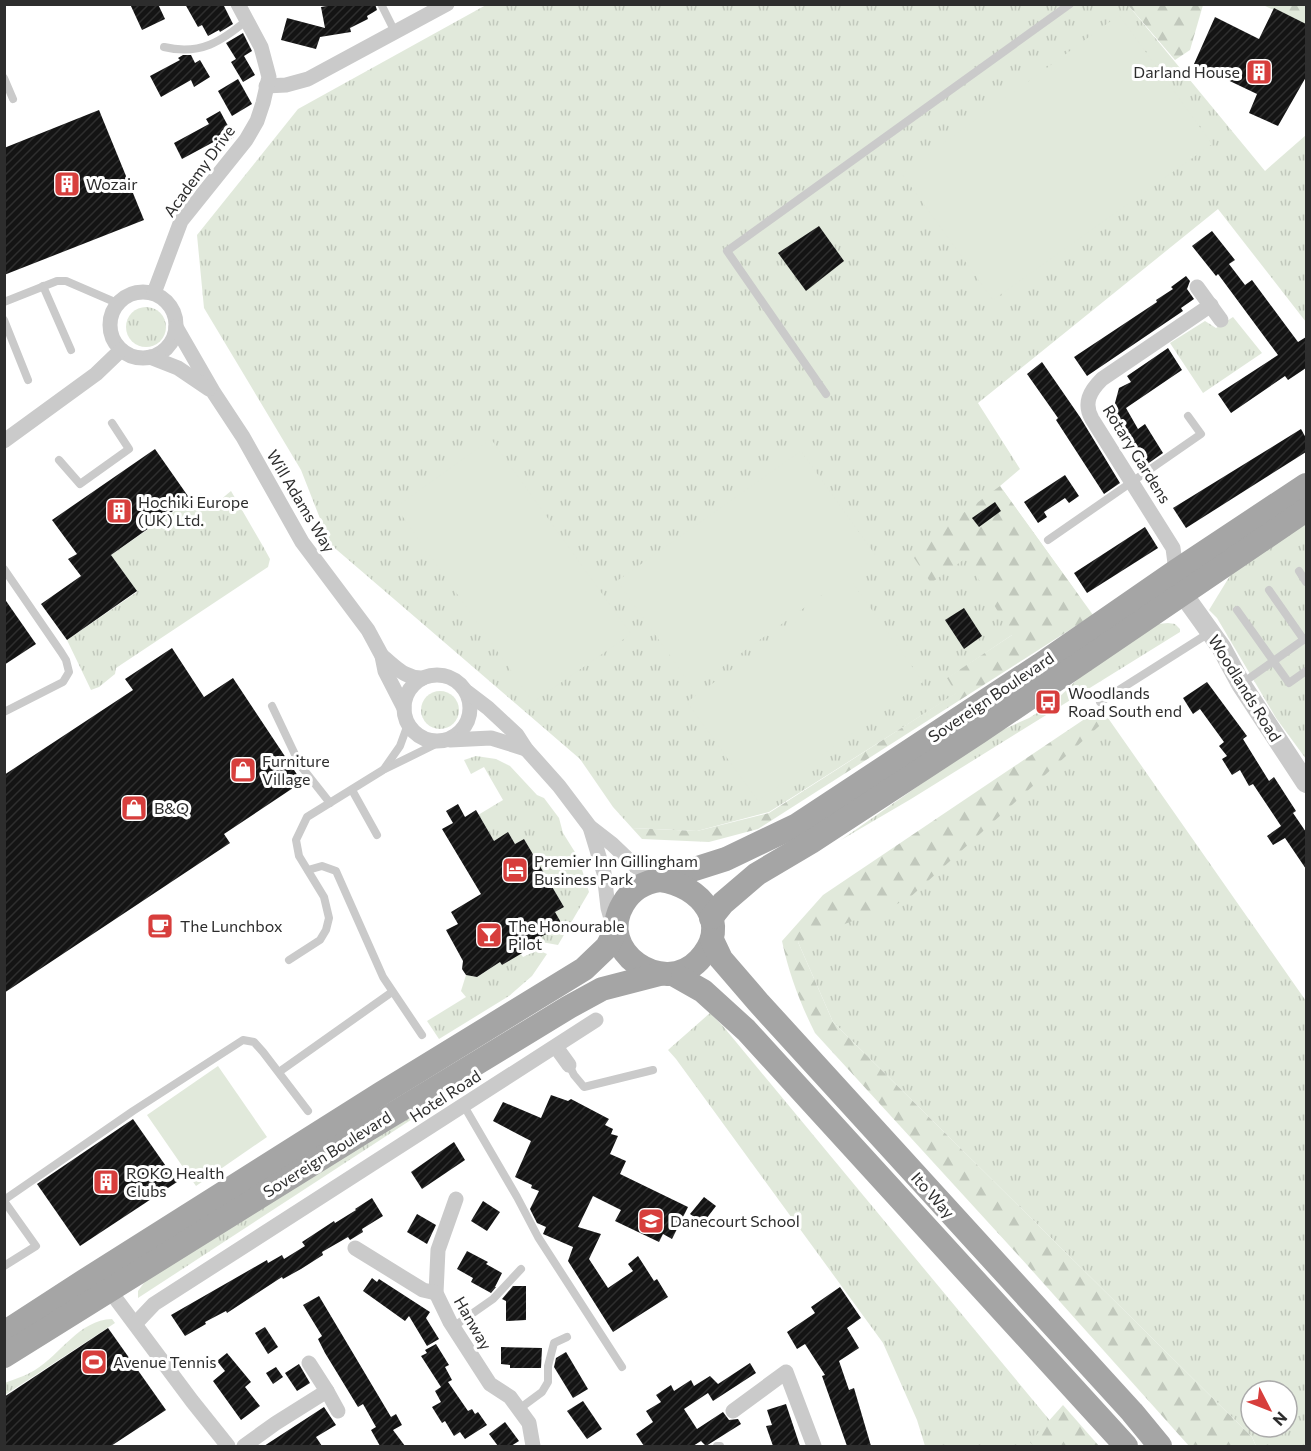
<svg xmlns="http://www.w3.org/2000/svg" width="1311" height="1451" viewBox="0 0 1311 1451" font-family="Commissioner,sans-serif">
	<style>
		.grass { fill: url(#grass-tufts); fill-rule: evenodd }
		.forest { fill: url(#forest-firs) }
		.pitch { fill: #e1e9db }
		.building { fill: url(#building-hatch) }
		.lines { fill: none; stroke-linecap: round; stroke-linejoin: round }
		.service { stroke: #cacaca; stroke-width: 8 }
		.minor { stroke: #cacaca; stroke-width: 15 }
		.tertiary { stroke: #cacaca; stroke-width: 20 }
		.primary { stroke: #a5a5a5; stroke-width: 24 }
		.labels { text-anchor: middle; stroke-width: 6; stroke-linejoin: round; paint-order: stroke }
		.poi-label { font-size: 16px; fill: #2d2d2d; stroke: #fff; text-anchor: start }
		.street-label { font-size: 16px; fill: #2d2d2d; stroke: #fff }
	</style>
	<defs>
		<pattern id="grass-tufts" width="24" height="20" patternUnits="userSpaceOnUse" patternTransform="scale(1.5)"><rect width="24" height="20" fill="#e1e9db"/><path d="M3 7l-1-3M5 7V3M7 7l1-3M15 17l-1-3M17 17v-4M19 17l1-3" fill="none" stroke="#c1c8bc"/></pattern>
		<pattern id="forest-firs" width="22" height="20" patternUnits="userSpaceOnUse" patternTransform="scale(1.5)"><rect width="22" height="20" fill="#e1e9db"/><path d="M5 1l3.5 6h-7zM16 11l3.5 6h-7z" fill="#c1c8bc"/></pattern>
		<pattern id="building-hatch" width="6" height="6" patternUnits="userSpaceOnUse" patternTransform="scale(1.5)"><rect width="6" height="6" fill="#141414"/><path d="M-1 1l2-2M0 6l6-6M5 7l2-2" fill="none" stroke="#2e2e2e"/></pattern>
	</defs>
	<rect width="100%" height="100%" fill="#fff"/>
	<g class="grass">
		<path d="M486,5H1128L1265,171L1306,135V322L1218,209L978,403L1020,469L1000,486L1080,597L1012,635L948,678L957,693L769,812L697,831L632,828L613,807L580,759L330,544L301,470L204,308L197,235L298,109Z"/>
		<circle cx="146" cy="327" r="20"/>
		<path d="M1233,317L1262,353L1203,393L1170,343L1205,321L1216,328Z"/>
		<path d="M231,491L264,548L270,559L268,567L116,668L115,674L99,687L91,690L67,640L137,592L111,555L186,503C199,522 218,501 231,491Z"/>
		<path d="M1306,523V759L1276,718L1217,618L1209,610L1231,574Z"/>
		<path d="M1168,623L1175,624L1180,629V632L911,799L841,840L991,735L1029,718L1054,702L1084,673L1158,624Z"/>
		<circle cx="440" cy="710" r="19"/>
		<path d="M1101,708L1306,1001V1446H1256L1252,1437L833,1022L798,942ZM1251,1391H1287V1427H1251Z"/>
		<path d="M476,756L496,759L510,766L537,795L544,798L559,818L563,833L578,857L589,892L558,945L536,941L528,927L541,919L550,933L562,926L555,912L564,907L524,839L515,844L508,833L494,841L478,815L503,800L484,767L471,774L464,760Z"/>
		<path d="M518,950L523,957L538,950L547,954L532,976L509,996L439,1039L427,1021L466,997L461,991L466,975L477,977L500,962L502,965L512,959Z"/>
		<path d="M710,1013L722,1025L1071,1446H925L917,1420L883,1343L676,1059L668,1050Z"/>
		<path d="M433,1098L443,1099L138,1298V1291L146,1280Z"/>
		<path d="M112,1319L115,1323L5,1395V1383C14,1379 26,1376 35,1370C61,1354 79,1320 112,1319Z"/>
	</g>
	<g class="forest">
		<path d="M1128,5H1203L1190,50L1175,60Z"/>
		<path d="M1263,5H1306V25Z"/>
		<path d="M1000,486L1093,615L758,829L709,842L642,839L632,828L697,831L769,813L956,693L947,678L1012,635L966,558L931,583L910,552Z"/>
		<path d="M1101,708L1108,718L907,900L798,942L833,1022L1252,1437L1256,1446H1189L1028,1266L815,1033C800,1003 789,974 782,941L823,895Z"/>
		<path d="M1063,1405L1099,1446H1034L1030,1442Z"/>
	</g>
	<g class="pitch">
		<path d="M1119,15L1212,144L993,300L902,174Z"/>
		<path d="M491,439L631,634L533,702L396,507Z"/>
		<path d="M801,451L876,556L693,688L617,581Z"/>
		<path d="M852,582L923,682L758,801L687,702Z"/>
		<path d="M218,1066L267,1137L196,1186L147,1115Z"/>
	</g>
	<g class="building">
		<path d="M130,4H158L165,19L142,30Z"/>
		<path d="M185,4H223L233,24L220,32L219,30L208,36L202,25L198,27Z"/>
		<path d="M338,4H375L377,10L367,16L368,19L350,28L351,32L320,37L316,49L281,40L287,18L325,28L321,7Z"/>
		<path d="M1274,8L1306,24V77L1278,126L1249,113L1257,94L1194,64L1215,17L1259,39Z"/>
		<path d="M243,33L252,51L244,56L255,75L243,82L231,62L236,59L226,43Z"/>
		<path d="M183,55H191L195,63L200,60L210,77L194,87L191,80L161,97L150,76L180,60L178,58Z"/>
		<path d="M238,79L252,104L232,116L218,91Z"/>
		<path d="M99,110L144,220L4,275V148Z"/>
		<path d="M220,111L234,137L223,143L221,138L182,159L174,143L209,124L206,119Z"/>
		<path d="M819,226L844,261L806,291L778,253Z"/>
		<path d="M1212,231L1235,260L1229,264L1245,285L1252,280L1298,342L1306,337V368L1288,380L1285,376L1231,413L1218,394L1278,355L1218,274L1216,276L1192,246Z"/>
		<path d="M1186,276L1190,281L1187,289L1194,299L1181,308L1183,311L1087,376L1074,357L1157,302L1156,300L1173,289L1171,287Z"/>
		<path d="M1168,348L1182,370L1126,408L1138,429L1145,424L1163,453L1146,465L1114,417L1111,418L1119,388L1131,382L1127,376Z"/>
		<path d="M1042,362L1080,417L1120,483L1104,494L1056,420L1058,418L1027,374Z"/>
		<path d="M1301,429L1306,438V452L1186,528L1173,508Z"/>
		<path d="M155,449L190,499L111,555L137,591L67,640L41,604L81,576L68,559L77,554L52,520Z"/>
		<path d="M1065,475L1079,496L1069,503L1065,498L1044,512L1047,517L1038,523L1024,502Z"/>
		<path d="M995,502L1001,511L979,527L972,518Z"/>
		<path d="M1145,527L1158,548L1087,593L1074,573Z"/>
		<path d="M4,598L36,644L4,665Z"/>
		<path d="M964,608L982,636L964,649L945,620Z"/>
		<path d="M172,648L204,697L233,678L302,782L224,834L230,843L4,993V775L133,690L125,679Z"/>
		<path d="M1207,682L1247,736L1243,739L1269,781L1274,777L1296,811L1293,813L1306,832V869L1285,838L1273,845L1267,836L1281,826L1253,784L1249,786L1240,770L1232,775L1222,759L1227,756L1219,746L1224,742L1200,709L1193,714L1183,698Z"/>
		<path d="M458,804L465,817L476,810L494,841L508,832L515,844L524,839L564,907L555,912L563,926L526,944L529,949L502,965L500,962L477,977L466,975L462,969L463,961L446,930L458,924L451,912L481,894L442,829L453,823L446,811Z"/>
		<path d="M551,1095L568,1101L571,1099L609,1119L605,1125L613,1129L611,1134L618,1136L610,1154L626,1161L620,1174L688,1207L672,1239L663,1234L659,1242L615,1221L621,1210L593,1196L578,1227L601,1234L589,1259L608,1288L633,1271L628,1264L638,1256L654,1281L657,1279L668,1297L613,1332L568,1261L573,1247L543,1234L546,1227L537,1223L530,1209L539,1191L531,1188L532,1185L515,1177L531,1141L493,1121L503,1102L541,1118Z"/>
		<path d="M133,1119L177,1182L80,1246L37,1184Z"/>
		<path d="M454,1142L465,1160L422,1189L411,1172Z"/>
		<path d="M704,1197L716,1206L703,1223L690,1214Z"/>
		<path d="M372,1198L383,1216L362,1229L363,1232L350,1240L348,1237L322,1252L323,1255L301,1269L283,1279L282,1277L227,1313L226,1311L205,1322L206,1324L185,1336L171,1315L267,1260L268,1263L282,1255L284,1259L305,1246L302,1242L334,1221L335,1223L356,1210L355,1209Z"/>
		<path d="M483,1201L500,1212L487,1231L471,1221Z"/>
		<path d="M417,1214L436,1225L427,1244L407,1232Z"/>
		<path d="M467,1251L488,1262L486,1264L502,1273L495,1287H496L491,1293L471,1282L473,1278L457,1269Z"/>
		<path d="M372,1278L377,1282L379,1279L430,1312L426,1318L439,1339L427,1346L409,1316L405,1321L363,1291Z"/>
		<path d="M513,1286H526V1320L506,1321V1301L502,1299Z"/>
		<path d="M840,1287L861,1318L847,1328L859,1348L839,1361L849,1390L854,1388L871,1446H847L822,1376L825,1375L805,1344L797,1349L787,1332L815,1313L811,1307Z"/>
		<path d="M319,1296L391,1417L396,1414L402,1425L393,1430L405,1446H380L371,1430L376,1427L363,1404L358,1407L325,1353L318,1339L322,1336L303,1305Z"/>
		<path d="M265,1327L278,1347L268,1354L255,1333Z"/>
		<path d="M108,1328L166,1410L111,1446H4V1397Z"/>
		<path d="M436,1344L449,1365L445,1367L452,1380L448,1382L468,1411L472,1409L475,1414L478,1412L487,1425L465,1439L460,1432L454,1436L445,1421L442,1423L432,1407L441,1402L435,1391L441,1387L421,1356L427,1353L425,1350Z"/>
		<path d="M501,1347L542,1348L541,1368H510V1365L501,1364Z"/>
		<path d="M566,1352L588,1389L573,1398L554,1367L556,1358Z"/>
		<path d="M227,1353L251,1382L245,1387L260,1406L241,1420L213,1381L225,1371L217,1361Z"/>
		<path d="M750,1363L756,1373L713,1401L708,1393L684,1409L697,1429L723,1412L729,1420L738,1419L741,1424L706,1446L701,1441L693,1446H644L636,1434L653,1422L646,1411L661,1402L656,1395L671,1385L674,1391L691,1380L694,1386L710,1376L718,1384Z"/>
		<path d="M299,1364L310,1383L297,1391L285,1373Z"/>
		<path d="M276,1367L283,1377L273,1384L266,1373Z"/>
		<path d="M583,1401L602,1429L587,1439L567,1411Z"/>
		<path d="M786,1404L800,1446H773L766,1426L772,1425L767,1410Z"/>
		<path d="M324,1407L336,1425L316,1437L322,1446H264Z"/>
		<path d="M505,1422L519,1441L511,1446H498L489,1434Z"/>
	</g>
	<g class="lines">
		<g class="service">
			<path d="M381,4L395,32"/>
			<path d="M164,47C200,56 222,41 247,20"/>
			<path d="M4,78L13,99"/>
			<path d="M43,286L71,350"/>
			<path d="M4,302L57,281H66L117,303"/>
			<path d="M4,320L28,380"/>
			<path d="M826,394L727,251L1070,4"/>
			<path d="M59,460L80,484L129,449L112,423"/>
			<path d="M1048,540L1201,434L1188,416"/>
			<path d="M4,569L61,652L66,660L69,672L63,682L4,712"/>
			<path d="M1299,571L1306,582"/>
			<path d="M1269,590L1304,640"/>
			<path d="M1237,610L1289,683L1306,671"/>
			<path d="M1241,684L1306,638"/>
			<path d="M1100,702L1209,633"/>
			<path d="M272,706L300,765L330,803"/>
			<path d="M384,769L400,746L408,724"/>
			<path d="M352,790L377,835"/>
			<path d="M308,870L322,866L336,871L383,977L422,1035"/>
			<path d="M289,960L320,940L326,930L329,918L324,897L299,856L296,840L307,817L383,770L442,741"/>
			<path d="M569,1065L574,1075L584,1087L653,1070"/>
			<path d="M279,1072L392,992"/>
			<path d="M464,1106L517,1197L538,1237L622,1367"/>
			<path d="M4,1200L133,1111L243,1040L254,1042L263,1052L308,1111"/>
			<path d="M4,1201L36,1246L4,1266"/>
			<path d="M453,1327L493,1299L521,1269"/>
			<path d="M519,1409L542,1392L548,1382V1366L554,1343L567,1337"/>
			<path d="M717,1446H720"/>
		</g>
		<g class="minor">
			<path d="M266,86L286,85L308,79L447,4"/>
			<path d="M1197,287L1221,320"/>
			<circle cx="143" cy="325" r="33"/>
			<path d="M154,293L181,221L246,140L257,121L263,103L269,77L261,47L238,4"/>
			<path d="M176,327L214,393L243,437L302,542L368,630L382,656L385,671L404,708"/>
			<path d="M150,357L178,368L209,389"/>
			<path d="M4,441L96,374L121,350"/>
			<path d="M1176,571L1173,548L1092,419C1083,403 1090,391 1102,379L1211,305"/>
			<path d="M382,656C395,666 405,679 423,678"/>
			<circle cx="437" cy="708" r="33"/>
			<path d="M467,692L488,708L517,735L526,749L559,786L590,827L612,844L635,866L657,880"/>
			<path d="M450,740L491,738L526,749"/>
			<path d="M590,827L604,873L608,908L614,929"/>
			<path d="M556,1047L569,1065"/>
			<path d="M456,1199L438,1250L436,1293L450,1322L490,1384L510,1397L529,1423L533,1446"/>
			<path d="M355,1248L423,1290L436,1293"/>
			<path d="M110,1291L192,1401L228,1446"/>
			<path d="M136,1323L154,1304L596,1020"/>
			<path d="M327,1391L338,1411"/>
			<path d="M733,1411L786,1372L814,1446"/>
			<path d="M244,1446L276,1423L327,1391L309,1363"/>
		</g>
		<path class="tertiary" d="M1179,580L1183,594L1221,647L1241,684L1306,783"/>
		<g class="primary">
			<path d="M660,880L726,859L797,825L1040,665L1176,571L1306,485"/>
			<path d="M660,880C700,885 733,924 699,960C663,998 595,951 623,904C631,890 644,882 660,880Z"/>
			<path d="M711,918L723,903L757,874L811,842L979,732L1306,510"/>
			<path d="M712,940L721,959L758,1002L1132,1412L1160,1446"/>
			<path d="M673,974L703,991L746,1030L1126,1446"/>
			<path d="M4,1333L84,1281L382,1093L584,969L607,947L615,931"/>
			<path d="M4,1356L357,1136L569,1007L602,989L660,974"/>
		</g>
	</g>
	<defs>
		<symbol id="building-square" viewBox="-11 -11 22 22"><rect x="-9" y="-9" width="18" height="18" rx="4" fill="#d73e3c" stroke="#fff"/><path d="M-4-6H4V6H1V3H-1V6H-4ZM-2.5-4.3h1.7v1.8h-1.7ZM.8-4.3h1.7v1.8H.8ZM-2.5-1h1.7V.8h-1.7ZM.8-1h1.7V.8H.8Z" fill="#fff"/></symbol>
		<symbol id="bus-square" viewBox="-11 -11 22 22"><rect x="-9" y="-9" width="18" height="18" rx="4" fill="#d73e3c" stroke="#fff"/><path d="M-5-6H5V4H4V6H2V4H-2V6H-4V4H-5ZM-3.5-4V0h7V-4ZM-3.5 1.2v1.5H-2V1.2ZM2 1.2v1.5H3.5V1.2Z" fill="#fff"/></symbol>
		<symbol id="shop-square" viewBox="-11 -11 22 22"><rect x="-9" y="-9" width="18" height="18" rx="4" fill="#d73e3c" stroke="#fff"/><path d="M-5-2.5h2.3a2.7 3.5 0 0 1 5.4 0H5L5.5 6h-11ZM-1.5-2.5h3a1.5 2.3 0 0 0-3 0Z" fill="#fff"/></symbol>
		<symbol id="hotel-square" viewBox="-11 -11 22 22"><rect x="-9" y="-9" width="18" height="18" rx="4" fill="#d73e3c" stroke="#fff"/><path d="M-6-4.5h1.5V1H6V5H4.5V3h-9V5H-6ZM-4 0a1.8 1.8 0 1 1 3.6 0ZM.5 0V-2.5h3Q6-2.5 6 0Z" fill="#fff"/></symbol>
		<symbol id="cafe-square" viewBox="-11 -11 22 22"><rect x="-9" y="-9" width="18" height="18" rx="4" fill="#d73e3c" stroke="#fff"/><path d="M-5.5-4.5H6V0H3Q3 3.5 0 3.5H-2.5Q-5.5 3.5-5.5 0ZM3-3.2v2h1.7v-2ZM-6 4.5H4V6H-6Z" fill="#fff"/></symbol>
		<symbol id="bar-square" viewBox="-11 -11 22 22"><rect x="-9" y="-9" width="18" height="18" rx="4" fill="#d73e3c" stroke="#fff"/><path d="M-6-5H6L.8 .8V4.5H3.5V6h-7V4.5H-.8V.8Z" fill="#fff"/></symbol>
		<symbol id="school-square" viewBox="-11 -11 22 22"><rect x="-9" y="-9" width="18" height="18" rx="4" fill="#d73e3c" stroke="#fff"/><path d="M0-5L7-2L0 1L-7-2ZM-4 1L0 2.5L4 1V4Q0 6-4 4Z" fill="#fff"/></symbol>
		<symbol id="stadium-square" viewBox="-11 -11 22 22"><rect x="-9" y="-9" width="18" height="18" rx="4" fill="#d73e3c" stroke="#fff"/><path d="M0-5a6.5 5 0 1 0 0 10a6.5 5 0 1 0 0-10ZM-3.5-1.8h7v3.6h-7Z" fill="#fff"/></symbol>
	</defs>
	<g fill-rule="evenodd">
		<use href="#building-square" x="1244" y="57" width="30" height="30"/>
		<use href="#building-square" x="52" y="169" width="30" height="30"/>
		<use href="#building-square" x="104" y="496" width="30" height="30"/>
		<use href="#bus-square" x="1033" y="687" width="30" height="30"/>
		<use href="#shop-square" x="228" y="755" width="30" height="30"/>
		<use href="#shop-square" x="119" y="793" width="30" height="30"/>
		<use href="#hotel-square" x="500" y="855" width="30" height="30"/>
		<use href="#cafe-square" x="145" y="911" width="30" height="30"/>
		<use href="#bar-square" x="474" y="920" width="30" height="30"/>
		<use href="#building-square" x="91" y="1167" width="30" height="30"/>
		<use href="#school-square" x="636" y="1206" width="30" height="30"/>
		<use href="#stadium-square" x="79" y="1347" width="30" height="30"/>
	</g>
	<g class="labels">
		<g class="poi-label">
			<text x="1240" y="78" text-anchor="end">Darland House</text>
			<text x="86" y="190">Wozair</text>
			<text x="138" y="508">Hochiki Europe<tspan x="138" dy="18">(UK) Ltd.</tspan></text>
			<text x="1068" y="699">Woodlands<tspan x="1068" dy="18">Road South end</tspan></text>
			<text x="262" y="767">Furniture<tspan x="262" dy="18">Village</tspan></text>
			<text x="154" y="814">B&amp;Q</text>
			<text x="534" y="867">Premier Inn Gillingham<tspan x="534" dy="18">Business Park</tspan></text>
			<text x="180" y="932">The Lunchbox</text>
			<text x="508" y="932">The Honourable<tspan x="508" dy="18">Pilot</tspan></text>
			<text x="126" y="1179">ROKO Health<tspan x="126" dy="18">Clubs</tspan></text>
			<text x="670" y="1227">Danecourt School</text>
			<text x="113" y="1368">Avenue Tennis</text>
		</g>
		<g class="street-label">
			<text transform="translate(199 171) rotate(-54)" y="6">Academy Drive</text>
			<text transform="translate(1137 454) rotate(58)" y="6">Rotary Gardens</text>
			<text transform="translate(301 501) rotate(59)" y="6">Will Adams Way</text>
			<text transform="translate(1245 688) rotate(58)" y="6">Woodlands Road</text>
			<text transform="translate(991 697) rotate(-34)" y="6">Sovereign Boulevard</text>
			<text transform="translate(445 1096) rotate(-33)" y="6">Hotel Road</text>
			<text transform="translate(327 1154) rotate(-32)" y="6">Sovereign Boulevard</text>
			<text transform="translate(933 1195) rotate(48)" y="6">Ito Way</text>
			<text transform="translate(473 1323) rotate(60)" y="6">Hanway</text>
		</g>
	</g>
	<rect width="1311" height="1451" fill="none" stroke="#2d2d2d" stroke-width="12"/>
	<g transform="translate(1269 1409) rotate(132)"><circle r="28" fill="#ffffff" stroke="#ababab" stroke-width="1.5"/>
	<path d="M0-4.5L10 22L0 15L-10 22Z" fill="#d73e3c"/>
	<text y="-9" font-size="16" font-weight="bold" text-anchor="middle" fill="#2d2d2d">N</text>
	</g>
</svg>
